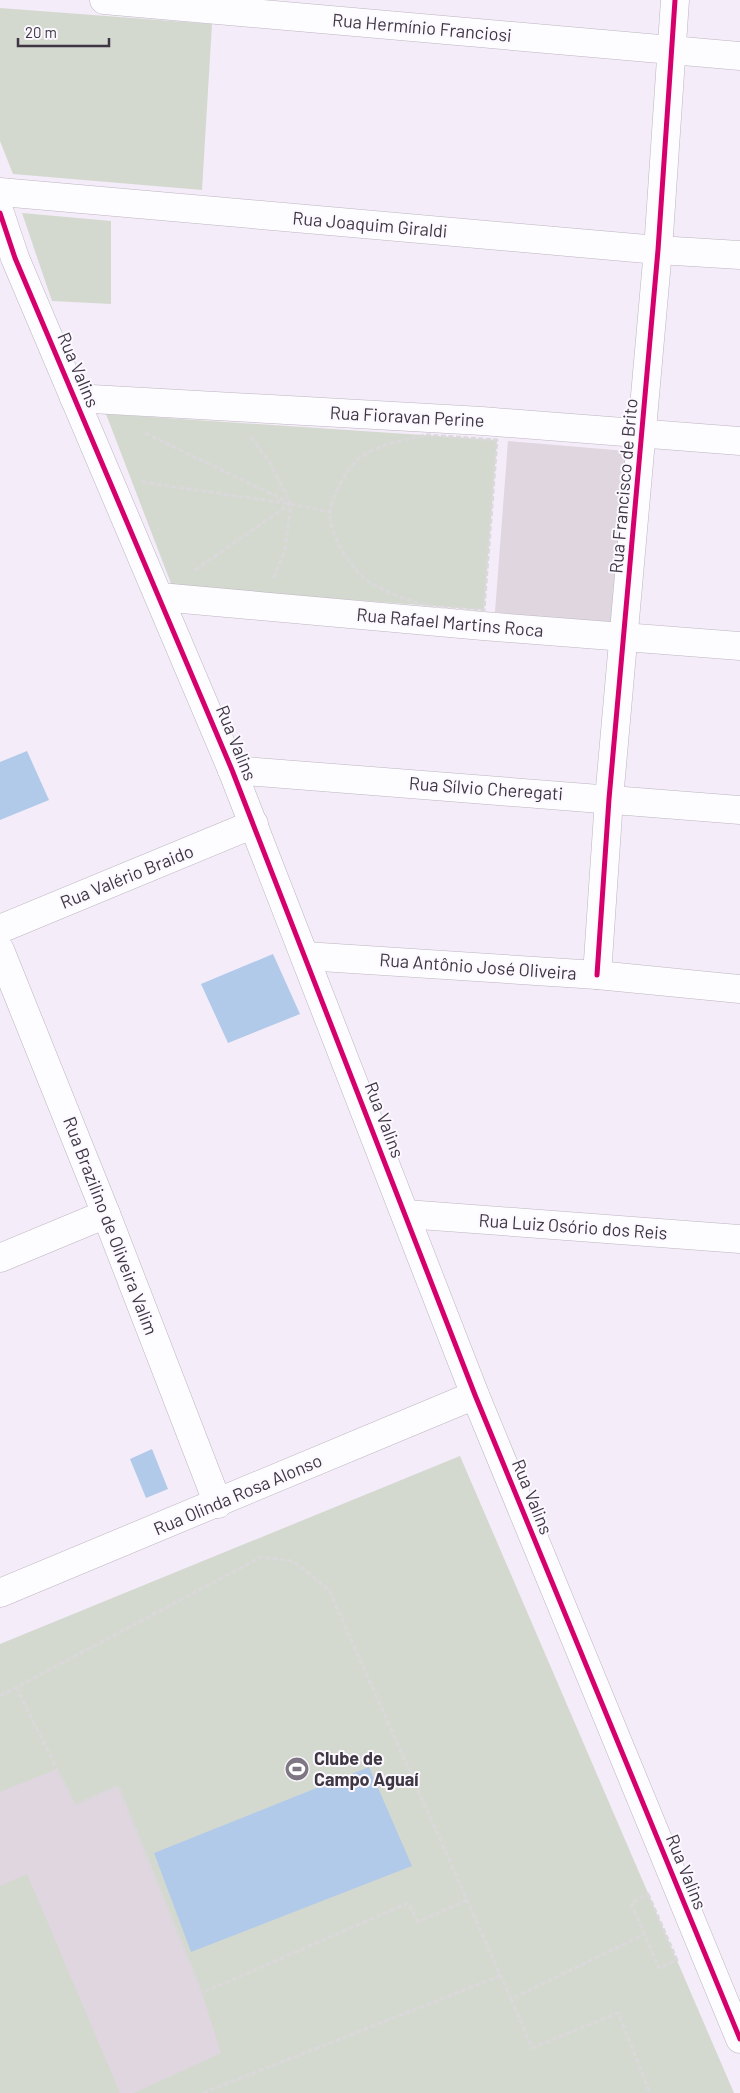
<svg xmlns="http://www.w3.org/2000/svg" width="740" height="2093" viewBox="0 0 740 2093" font-family="Barlow,sans-serif">
	<style>
		.green { fill: #d4d9cf }
		.water { fill: #b2caea }
		.building { fill: #dfd6df }
		.lines { fill: none; stroke-linecap: round; stroke-linejoin: round }
		.street-casing { stroke: #bcb5c0; stroke-width: 29 }
		.secondary-casing { stroke: #bcb5c0; stroke-width: 29 }
		.path { stroke: #dad8db; stroke-width: 3; stroke-dasharray: 5 2.5; stroke-linecap: butt }
		.street { stroke: #fdfcfe; stroke-width: 28 }
		.secondary { stroke: #fdfcfe; stroke-width: 28 }
		.cycleway-casing { stroke: #fcf8ff; stroke-width: 8 }
		.cycleway { stroke: #d6006c; stroke-width: 5 }
		.labels { text-anchor: middle; stroke-width: 4; stroke-linejoin: round; paint-order: stroke }
		.street-label { font-size: 18px; fill: #3e3743; stroke: #fcf8ff }
		.poi-label { font-size: 18px; font-weight: bold; fill: #3e3743; stroke: #fcf8ff; text-anchor: start }
	</style>
	<rect width="100%" height="100%" fill="#f4ecf9"/>
	<g class="green">
		<path d="M0,8L212,24L202,190L13,174L0,141Z"/>
		<path d="M22,213L111,221V304L52,301Z"/>
		<path d="M106,414L497,440L484,610L172,586Z"/>
		<path d="M460,1456L734,2093H0V1644Z"/>
	</g>
	<g class="water">
		<path d="M27,751L49,800L0,820V762Z"/>
		<path d="M273,954L300,1014L228,1043L201,984Z"/>
		<path d="M152,1449L168,1489L146,1498L130,1459Z"/>
		<path d="M369,1767L412,1866L191,1952L154,1853Z"/>
	</g>
	<g class="building">
		<path d="M508,441L626,451L613,625L495,612Z"/>
		<path d="M57,1769L75,1805L118,1786L202,1993L221,2053L134,2093H120L27,1874L0,1886V1792Z"/>
	</g>
	<g class="lines">
		<defs>
			<g id="street">
				<path d="M0,192L658,250L740,255"/>
				<path d="M74,398L482,421L740,441"/>
				<path d="M160,597L483,626L740,646"/>
				<path d="M232,770L740,810"/>
				<path d="M0,929L254,824"/>
				<path d="M0,950L106,1214L218,1504"/>
				<path d="M305,956L597,975L740,989"/>
				<path d="M597,975L609,799L658,250L675,0"/>
				<path d="M406,1214L740,1239"/>
				<path d="M0,1258L106,1214"/>
				<path d="M0,1593L475,1395"/>
			</g>
			<g id="secondary">
				<path d="M104,0L740,56"/>
				<path d="M0,213L15,258L232,770L475,1395L740,2039"/>
			</g>
		</defs>
		<use href="#street" class="street-casing"/>
		<use href="#secondary" class="secondary-casing"/>
		<g class="path">
			<path d="M145,433L290,503"/>
			<path d="M426,435L497,440L484,610C446,608 420,608 385,590C379,587 372,585 368,581C351,568 329,535 330,513C331,497 348,466 361,457C380,444 404,440 426,435Z"/>
			<path d="M251,437L270,463L291,504L285,550L273,579"/>
			<path d="M142,482L291,504L330,512"/>
			<path d="M195,570L290,504"/>
			<path d="M16,1687L75,1805L118,1786L202,1993L408,1903L418,1922L467,1900"/>
			<path d="M0,1696L261,1557L293,1561L329,1590L511,1999L645,1934"/>
			<path d="M648,1894L677,1960L659,1968L631,1903Z"/>
			<path d="M511,1999L532,2048L618,2013L650,2093"/>
			<path d="M203,2093L500,1976"/>
		</g>
		<use href="#street" class="street"/>
		<use href="#secondary" class="secondary"/>
		<defs>
			<g id="cycleway">
				<path d="M0,213L15,258L232,770L475,1395L740,2039"/>
				<path d="M597,975L609,799L658,250L675,0"/>
			</g>
		</defs>
		<use href="#cycleway" class="cycleway-casing"/>
		<use href="#cycleway" class="cycleway"/>
	</g>
	<defs>
		<symbol id="stadium-disc" viewBox="-11 -11 22 22"><circle r="9.5" fill="#7e7683" stroke="#fcf8ff"/><path d="M0-5a6.5 5 0 1 0 0 10a6.5 5 0 1 0 0-10ZM-3.5-1.8h7v3.6h-7Z" fill="#fff"/></symbol>
	</defs>
	<g fill-rule="evenodd">
		<use href="#stadium-disc" x="283" y="1755" width="28" height="28"/>
	</g>
	<g class="labels">
		<g class="street-label">
			<text transform="translate(422 28) rotate(5)" y="6">Rua Hermínio Franciosi</text>
			<text transform="translate(370 225) rotate(5)" y="6">Rua Joaquim Giraldi</text>
			<text transform="translate(78 370) rotate(67)" y="6">Rua Valins</text>
			<text transform="translate(407 417) rotate(3)" y="6">Rua Fioravan Perine</text>
			<text transform="translate(624 486) rotate(-85)" y="6">Rua Francisco de Brito</text>
			<text transform="translate(450 623) rotate(5)" y="6">Rua Rafael Martins Roca</text>
			<text transform="translate(236 743) rotate(68)" y="6">Rua Valins</text>
			<text transform="translate(486 789) rotate(4)" y="6">Rua Sílvio Cheregati</text>
			<text transform="translate(127 877) rotate(-22)" y="6">Rua Valério Braido</text>
			<text transform="translate(478 967) rotate(4)" y="6">Rua Antônio José Oliveira</text>
			<text transform="translate(384 1120) rotate(69)" y="6">Rua Valins</text>
			<text transform="translate(110 1226) rotate(69)" y="6">Rua Brazilino de Oliveira Valim</text>
			<text transform="translate(573 1227) rotate(4)" y="6">Rua Luiz Osório dos Reis</text>
			<text transform="translate(238 1495) rotate(-23)" y="6">Rua Olinda Rosa Alonso</text>
			<text transform="translate(532 1497) rotate(68)" y="6">Rua Valins</text>
			<text transform="translate(686 1872) rotate(68)" y="6">Rua Valins</text>
		</g>
		<g class="poi-label">
			<text x="314" y="1765">Clube de<tspan x="314" dy="21">Campo Aguaí</tspan></text>
		</g>
	</g>
	<path d="M18 38v8h91v-8" fill="none" stroke="#3e3743" stroke-width="2.5"/>
	<text x="25" y="38" font-size="15" fill="#3e3743" stroke="#fcf8ff" stroke-width="4" paint-order="stroke">20 m</text>
</svg>
